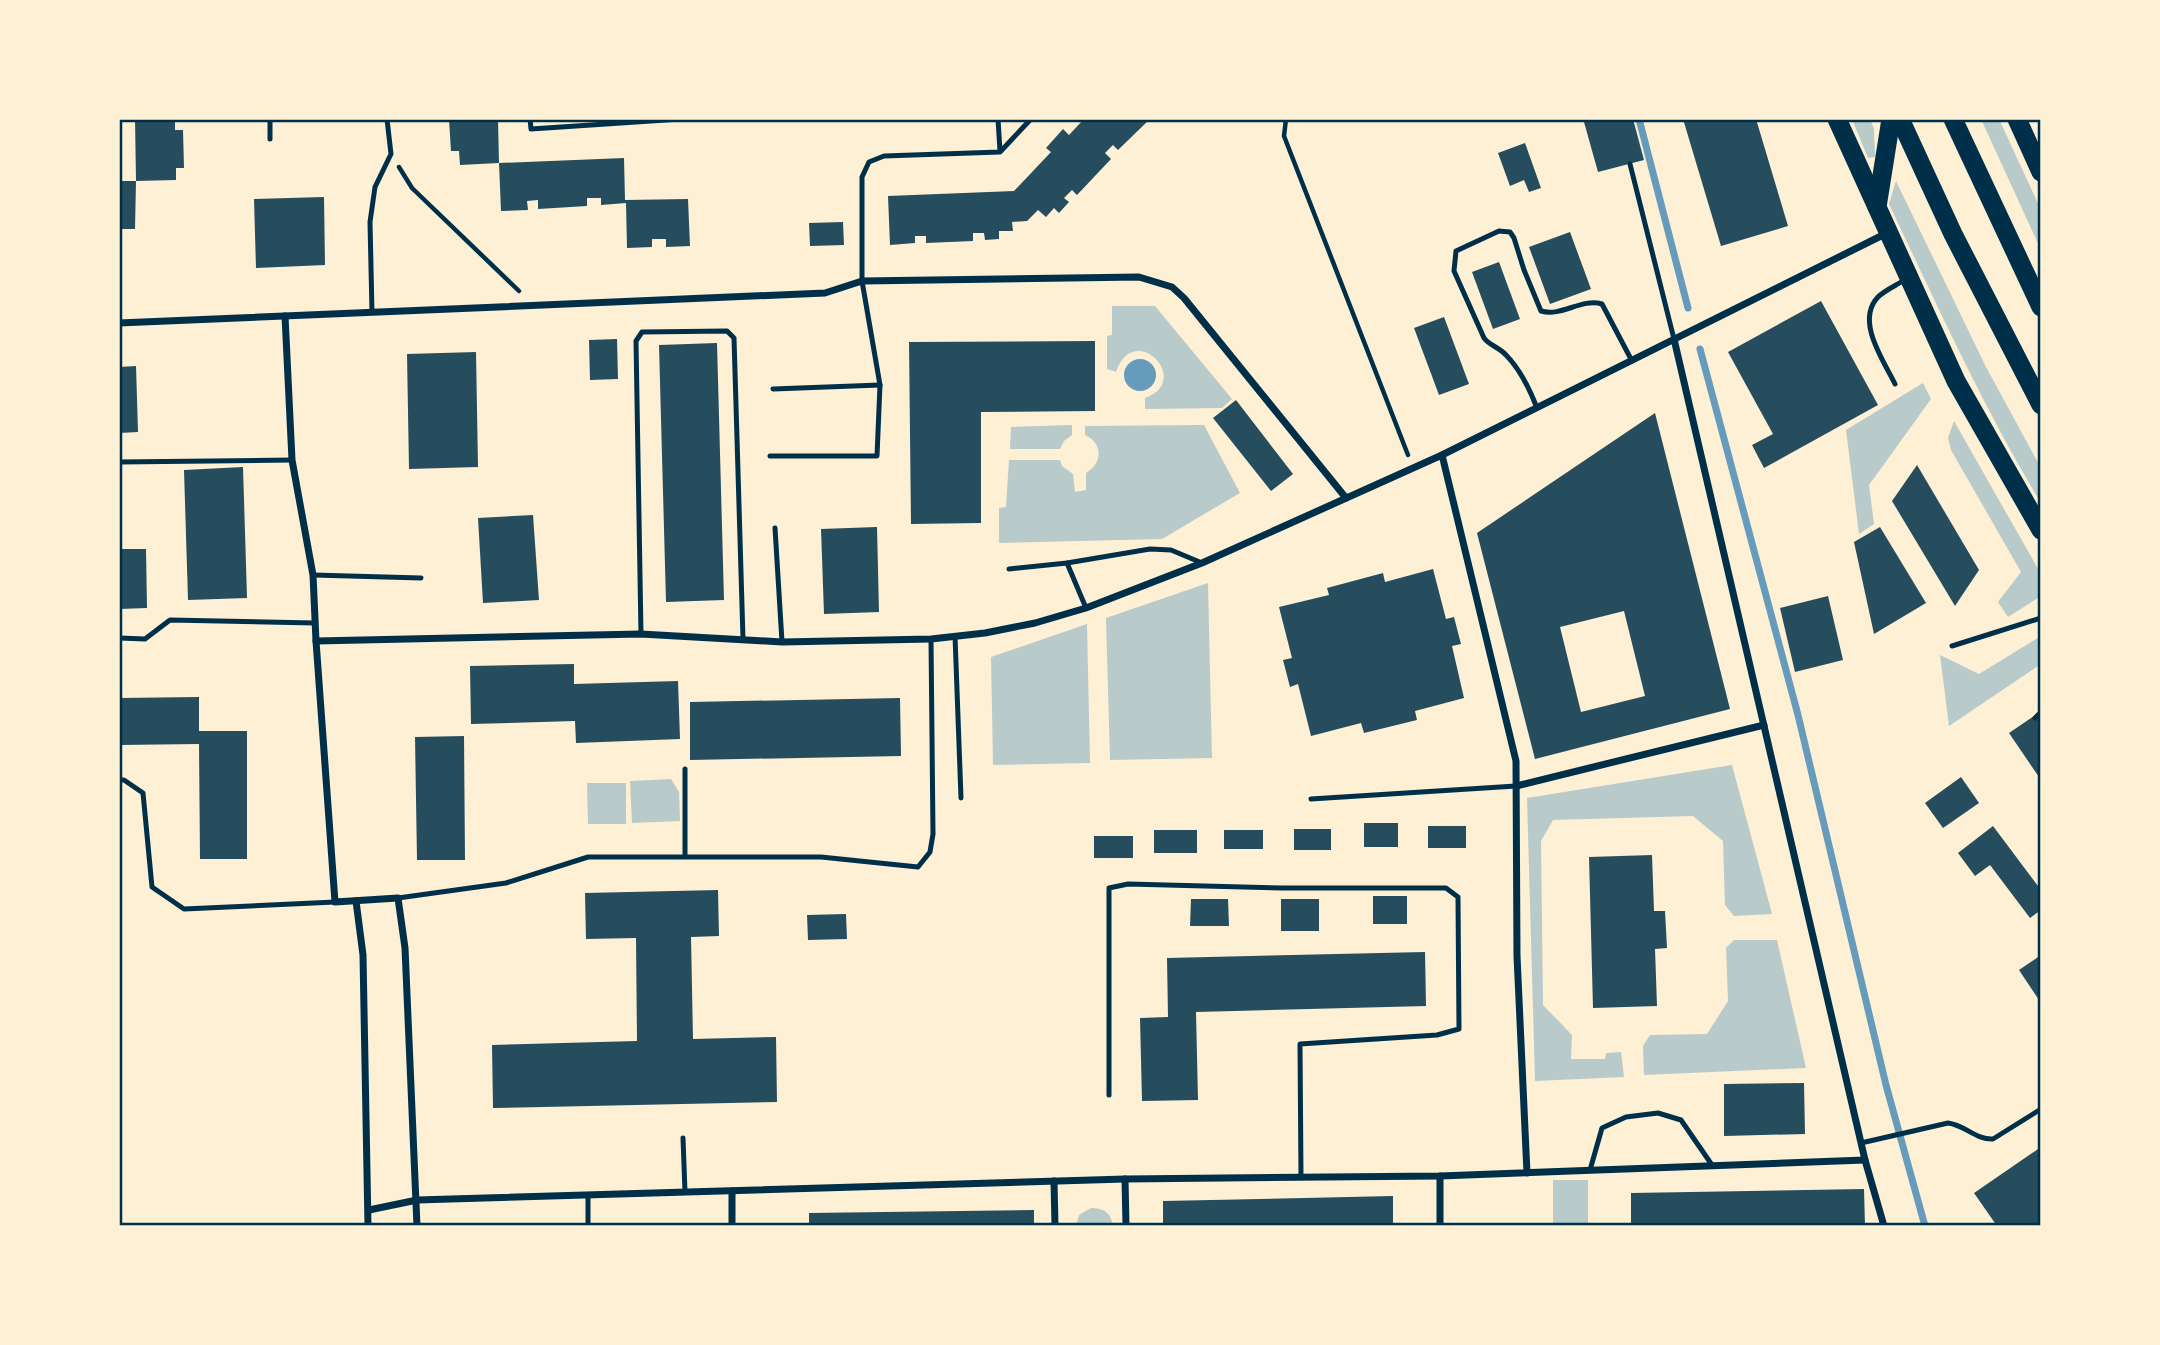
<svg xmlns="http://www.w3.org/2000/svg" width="2160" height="1345" viewBox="0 0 2160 1345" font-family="'Roboto Condensed',sans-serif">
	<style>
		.green { fill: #b9caca }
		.water { fill: #669bbc }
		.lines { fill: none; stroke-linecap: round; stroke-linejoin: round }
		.stream { stroke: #669bbc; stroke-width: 7 }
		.building { fill: #264d5e; fill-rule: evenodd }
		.path { stroke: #003049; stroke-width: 4.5 }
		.service { stroke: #003049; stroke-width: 5 }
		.minor { stroke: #003049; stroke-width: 7 }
		.trunk { stroke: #003049; stroke-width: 19 }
		.neatline { fill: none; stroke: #003049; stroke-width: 2.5 }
	</style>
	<rect width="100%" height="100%" fill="#fdf0d5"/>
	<g class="green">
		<path d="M1852,119H1870L1874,129L1875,157L1868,158Z"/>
		<path d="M1981,119H1999L2041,210V250Z"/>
		<path d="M1896,181L1986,367L2041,468V503C1983,407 1937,305 1889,204Z"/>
		<path d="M1112,306H1155L1232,399L1222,408L1145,409V398C1194,381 1134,319 1116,372L1107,369V336L1112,335Z"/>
		<path d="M1923,383L1931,399L1869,485L1874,524L1859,534L1846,430Z"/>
		<path d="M1954,421L2041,574V596L2008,617L1998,602L2021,572L1951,450L1948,438Z"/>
		<path d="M1072,425V435L1064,441L1060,449H1010L1011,427Z"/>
		<path d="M1204,425L1240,493L1162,539L999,543V508L1006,507L1009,460H1060L1062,466L1073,474L1075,492L1086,490V473C1103,463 1103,443 1085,435V426Z"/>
		<path d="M1208,583L1212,758L1110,760L1106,618Z"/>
		<path d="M1087,624L1090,763L993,765L991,657Z"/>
		<path d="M2041,636V664L1949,726L1940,655L1979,674Z"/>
		<path d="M1732,765L1772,914L1734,916L1725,905L1723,841L1693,816L1553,820L1541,841L1543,1005L1572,1035L1571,1059H1605L1606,1053L1621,1052L1624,1077L1535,1081L1527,798Z"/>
		<path d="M671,779L679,792L680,821L632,823L630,781Z"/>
		<path d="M587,783H626V824H588Z"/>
		<path d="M1734,940H1777L1806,1068L1644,1075L1643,1046L1650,1035L1707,1034L1728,1001L1726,948Z"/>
		<rect x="1553" y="1180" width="35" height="46"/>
		<path d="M1091,1208C1104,1208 1111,1213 1113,1226H1076L1079,1215Z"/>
	</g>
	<circle class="water" cx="1140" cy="375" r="16"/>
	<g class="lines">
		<g class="stream">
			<path d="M1639,119L1688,308"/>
			<path d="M1700,349L1798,715L1886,1085L1925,1226"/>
		</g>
	</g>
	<g class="building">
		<path d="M135,119H175V130H183L184,168H176V180L136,181Z"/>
		<path d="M449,119H498L499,163L460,165L459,151H451Z"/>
		<path d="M1084,119H1150L1118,150L1113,145L1105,153L1111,159L1077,195L1072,190L1064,198L1069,202L1059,213L1054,208L1046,217L1038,210L1027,221L1012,222L1013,231H999V239L985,240L984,233H973V241L926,243V236H915V243L890,245L888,196L1014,191L1051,152L1046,148L1063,129L1069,135Z"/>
		<path d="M1596,119H1633L1644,160L1598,172L1584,122Z"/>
		<path d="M1683,119H1756L1788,226L1721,246Z"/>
		<path d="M1525,143L1541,188L1529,192L1524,180L1510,186L1498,153Z"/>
		<path d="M624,158L625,200L688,199L690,246L666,247V239H652V247L627,248L626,203L601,205V198H587V206L538,209V200L527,201L528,210L501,211L499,163Z"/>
		<path d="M119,181H136L135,229H119Z"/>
		<path d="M324,197L325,265L256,268L254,199Z"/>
		<path d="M843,222L844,245L810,246L809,223Z"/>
		<path d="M1570,232L1591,289L1550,304L1529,247Z"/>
		<path d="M1499,262L1520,319L1493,329L1472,272Z"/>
		<path d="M1821,301L1878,405L1764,468L1752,445L1773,434L1728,352Z"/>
		<path d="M1444,317L1469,384L1439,395L1414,328Z"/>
		<path d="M617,339L618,379L590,380L589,340Z"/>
		<path d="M1095,341V411L981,412V523L911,524L909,342Z"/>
		<path d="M717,343L724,600L666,602L659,345Z"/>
		<path d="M476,352L478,467L409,469L407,354Z"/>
		<path d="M136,366L138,432L119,433V367Z"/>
		<path d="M1236,400L1293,474L1271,491L1213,418Z"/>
		<path d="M1655,413L1730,709L1535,759L1477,533ZM1624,611L1645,696L1581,712L1560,627Z"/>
		<path d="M1917,465L1979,570L1955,606L1892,501Z"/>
		<path d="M243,467L247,598L188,600L184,470Z"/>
		<path d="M533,515L539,600L483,603L478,518Z"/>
		<path d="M877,527L879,612L824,614L821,529Z"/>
		<path d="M1880,527L1926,603L1874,634L1854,542Z"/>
		<path d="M119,549H146L147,608L119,609Z"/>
		<path d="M1433,569L1446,619L1454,617L1461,644L1452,646L1464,698L1415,711L1417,720L1364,733L1361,723L1311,736L1298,684L1290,687L1283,660L1292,658L1279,607L1329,595L1327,588L1383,573L1385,582Z"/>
		<path d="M1828,596L1843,660L1795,672L1780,608Z"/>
		<path d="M574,664V684L678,681L680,739L576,743L575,721L471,724L470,666Z"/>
		<path d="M199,697V731H247V859H200L199,744L119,745V698Z"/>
		<path d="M900,698L901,756L690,760V702Z"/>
		<path d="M2037,714L2041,720V780L2009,733Z"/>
		<path d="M464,736L465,860H417L415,737Z"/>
		<path d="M1961,777L1979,803L1943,828L1925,803Z"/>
		<rect x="1364" y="823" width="34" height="24"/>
		<rect x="1428" y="826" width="38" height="22"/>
		<path d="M1993,826L2041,890V910L2030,918L1990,865L1975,876L1958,853Z"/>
		<rect x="1294" y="829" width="37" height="21"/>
		<rect x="1154" y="830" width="43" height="23"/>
		<rect x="1224" y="830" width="39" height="19"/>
		<rect x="1094" y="836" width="39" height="22"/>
		<path d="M1652,855L1654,911H1665L1667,948L1655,949L1657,1006L1593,1008L1589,857Z"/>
		<path d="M718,890L719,936L691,937L693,1039L776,1037L777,1102L493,1108L492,1045L637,1041L636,938L586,939L585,893Z"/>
		<rect x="1373" y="896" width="34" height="28"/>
		<path d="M1191,899H1228L1229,926H1190Z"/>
		<rect x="1281" y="899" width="38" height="32"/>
		<path d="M846,914L847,939L808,940L807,915Z"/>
		<path d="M1425,952L1426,1006L1196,1012L1198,1100L1142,1101L1140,1018L1168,1017L1167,958Z"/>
		<path d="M2041,955V1003L2019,970Z"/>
		<path d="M1804,1083L1805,1134L1724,1136V1084Z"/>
		<path d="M2041,1147V1226H1997L1974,1193Z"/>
		<path d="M1864,1189L1865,1226H1631V1193Z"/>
		<path d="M1393,1196V1226H1163V1201Z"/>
		<path d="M1034,1210V1226H809V1213Z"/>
		<path d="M687,1223L690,1226H660V1224Z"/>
	</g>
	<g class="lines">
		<g class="path">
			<path d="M1286,119L1284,136L1408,455"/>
			<path d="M399,167L412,188L519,291"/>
		</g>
		<g class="service">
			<path d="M270,119V139"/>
			<path d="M530,119L531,129L681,119"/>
			<path d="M998,119L1000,151"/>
			<path d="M1630,164L1674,339"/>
			<path d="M372,312L370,222L375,187L391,154L387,119"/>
			<path d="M1895,384C1884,361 1855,321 1878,297C1885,290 1897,285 1906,279"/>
			<path d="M773,389L880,385"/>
			<path d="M1537,408C1530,390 1520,369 1506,355C1499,347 1490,346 1484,338L1454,271L1456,251L1499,231L1510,232L1514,238L1524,270L1541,311C1562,317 1581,298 1602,304L1632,361"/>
			<path d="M770,456H877L880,385L862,281V177L869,162L884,156L1000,152L1031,119"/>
			<path d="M119,462L292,460"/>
			<path d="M775,528L782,642"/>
			<path d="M1067,563L1086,608"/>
			<path d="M1009,569L1067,563L1150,549L1171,550L1202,563"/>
			<path d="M313,575L421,578"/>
			<path d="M641,634L636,341L642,332L727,331L734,338L743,639"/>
			<path d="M955,636L961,798"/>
			<path d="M119,638L145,639L170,620L315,623"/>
			<path d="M1952,646L2041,618"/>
			<path d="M2035,718L2041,712"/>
			<path d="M685,769V856"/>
			<path d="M119,780H124L143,793L152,887L184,909L335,902"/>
			<path d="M1311,799L1516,786"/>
			<path d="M398,898L506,883L588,857H821L918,867L930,852L933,834L931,639"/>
			<path d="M1109,1095V888L1128,884L1283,888H1446L1458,897L1459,1029L1437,1035L1300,1044L1301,1177"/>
			<path d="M683,1138L685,1192"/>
			<path d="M1861,1143L1948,1123C1965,1125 1976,1140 1993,1139L2041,1109"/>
			<path d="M1590,1170L1602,1128L1626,1117L1658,1113L1681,1120L1712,1165"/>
			<path d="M588,1226V1195"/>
		</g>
		<g class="minor">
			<path d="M285,316L292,460L313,575L316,641L335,902L398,898L405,948L417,1226"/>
			<path d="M119,323L825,293L862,281L1139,277L1172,287L1184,298L1346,498"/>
			<path d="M1674,339L1865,1160L1884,1226"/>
			<path d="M1442,455L1516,761L1517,956L1527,1173"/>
			<path d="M316,641L641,634L782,642L931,639L985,633L1035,623L1086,608L1202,563L1442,455L1887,233"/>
			<path d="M1516,786L1764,725"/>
			<path d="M356,901L363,955L368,1226"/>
			<path d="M1125,1179L1126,1226"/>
			<path d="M1054,1181L1055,1226"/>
			<path d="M732,1191V1226"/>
			<path d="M369,1210L417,1200L1125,1179L1440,1176L1865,1160"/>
			<path d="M1440,1226V1176"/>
		</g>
		<g class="trunk">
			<path d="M1837,119L1956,381L2041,530"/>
			<path d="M1900,119L1953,234L2041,405"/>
			<path d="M1953,119L2041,307"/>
			<path d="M2017,119L2041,172"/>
			<path d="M1877,207L1891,119"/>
		</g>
	</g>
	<rect width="2160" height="1345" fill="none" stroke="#fdf0d5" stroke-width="242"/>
	<rect x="121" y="121" width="1918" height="1103" class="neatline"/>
</svg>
